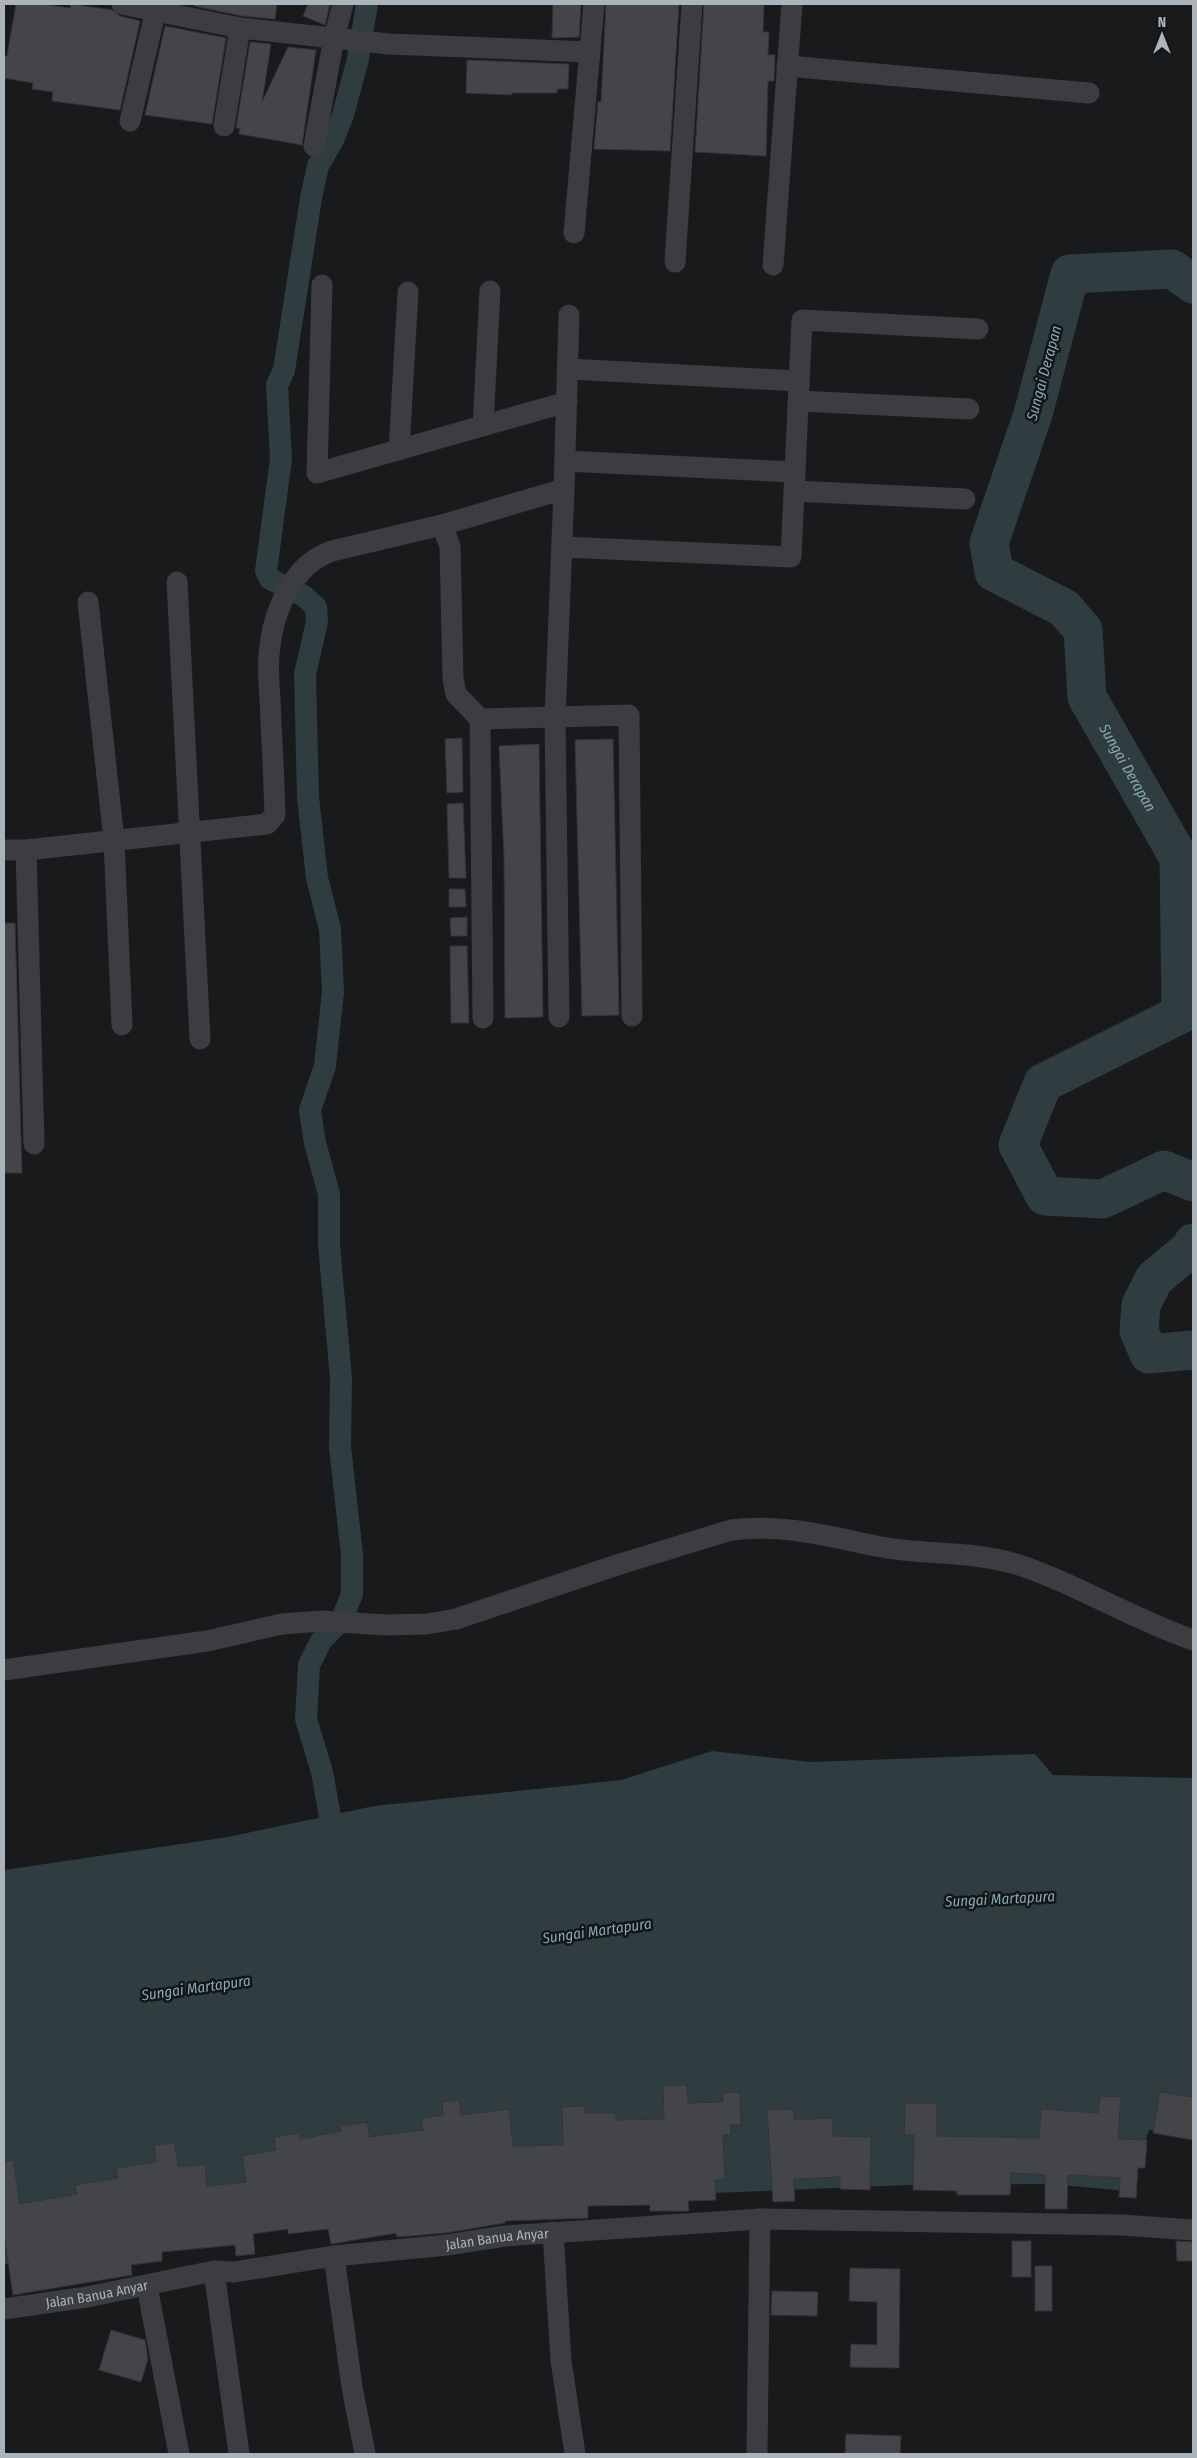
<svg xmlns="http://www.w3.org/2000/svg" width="1197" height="2458" viewBox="0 0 1197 2458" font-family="'Fira Sans Condensed',sans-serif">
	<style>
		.water { fill: #2f3c40 }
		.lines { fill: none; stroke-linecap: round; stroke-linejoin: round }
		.canal { stroke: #2f3c40; stroke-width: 22 }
		.river { stroke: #2f3c40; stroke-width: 39 }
		.building { fill: #444549; stroke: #343438 }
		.minor { stroke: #3b3d41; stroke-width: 21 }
		.labels { text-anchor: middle; stroke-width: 5; stroke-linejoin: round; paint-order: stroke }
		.street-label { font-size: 14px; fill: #acb4bb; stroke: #141517 }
		.water-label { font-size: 15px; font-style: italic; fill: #85a9b5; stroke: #141517 }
	</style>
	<rect width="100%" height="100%" fill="#191a1c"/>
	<path class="water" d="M712,1751L811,1762L1035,1754L1053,1775L1193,1778V2132L1149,2130L1128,2191L1049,2184L909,2185L490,2202L200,2234L4,2264V1870L228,1837L374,1806L621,1780Z"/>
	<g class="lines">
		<path class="canal" d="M335,1844L322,1772L306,1719L309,1665L321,1641L342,1619L352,1594V1555L340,1447L341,1378L329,1245V1194L315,1143L310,1110L325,1066L333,992L330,929L317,878L308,797L305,674L317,622L316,607L304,596L270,579L266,571L281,459L277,385L284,370L311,198L318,166L333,140L343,115L358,59L367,4"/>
		<g class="river">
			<path id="s1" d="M1193,284L1172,269L1070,274L1033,414L989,543L994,572L1064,608L1083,630L1087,697L1179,858L1181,1014L1043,1083L1018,1145L1045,1196L1103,1199L1164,1170L1193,1182"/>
			<path d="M1193,1243L1191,1248L1154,1279L1141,1305L1139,1331L1149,1354L1193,1350"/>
		</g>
	</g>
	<g class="building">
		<path d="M16,4H42L70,8L71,4L112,10L120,16L140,21L120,110L52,101L53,92L32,89L33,83L4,78V55L7,56Z"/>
		<path d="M194,4H277L275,19L242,16L194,6Z"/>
		<path d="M308,4H330L325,25L303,16Z"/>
		<path d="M553,4H581L579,37L552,38Z"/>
		<path d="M606,4H679L670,151L594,149L598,102H601Z"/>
		<path d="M704,4H764L763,32H769L768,55H775L774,81H768L766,156L695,152Z"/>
		<path d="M165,26L226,38L212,124L145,115Z"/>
		<path d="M250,42L271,44L262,102L288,47L316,50L302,145L239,134L240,128H236Z"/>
		<path d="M467,60L569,64L568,89H557V93H512V95L466,93Z"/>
		<path d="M462,738L463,792L447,793L445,739Z"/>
		<path d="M613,739L619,1015L582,1016L575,740Z"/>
		<path d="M539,744L543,1017L505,1018L504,858L499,746Z"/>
		<path d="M463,803L466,878H449L447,804Z"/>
		<path d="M449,889H465L466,907H449Z"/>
		<path d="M467,917V936H451L450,918Z"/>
		<path d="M4,923H15L22,1173H4Z"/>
		<path d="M450,946H467L469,1023H451Z"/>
		<path d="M687,2085L688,2103L723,2102L722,2093L740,2092L741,2125H730L731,2135H723L725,2180H715L716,2200L688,2201L689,2211H650V2205L588,2206V2218L505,2221V2223L445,2233L397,2237L396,2233L331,2244L328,2229L288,2234V2229L253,2234L255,2254L236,2256L235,2245L162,2252V2261L131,2265L132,2275L13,2295L4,2235V2161L13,2160L20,2204L77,2194L75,2185L118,2178L116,2168L156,2162L154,2145L175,2143L178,2167L205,2164L207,2186L246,2182L242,2156L276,2150L274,2137L299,2133L300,2139L341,2131L340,2126L367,2122L370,2137L423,2130L421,2118L443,2115L442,2102L459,2100L461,2115L509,2109L513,2146L563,2145L562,2107L585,2106V2113H616V2120L664,2119L663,2086Z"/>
		<path d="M1160,2092L1193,2097V2140L1153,2133Z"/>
		<path d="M1100,2096L1121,2097L1118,2139L1147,2140L1145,2168H1138L1136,2198L1119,2197L1120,2178L1074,2175L1068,2176L1067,2209H1045V2175L1011,2173L1010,2195H957V2191L913,2190L914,2135H904L905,2103H937V2136L1039,2138L1041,2109L1098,2113Z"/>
		<path d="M794,2109V2120L832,2118L833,2136L871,2137L870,2190L840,2189V2177L794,2179L795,2201L773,2202L767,2110Z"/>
		<rect x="1012" y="2241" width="19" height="36"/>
		<path d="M1176,2241L1193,2242V2261H1177Z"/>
		<rect x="1035" y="2266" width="17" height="45"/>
		<path d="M850,2268L900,2269L899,2368L850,2367L851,2344L877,2345V2302L849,2301Z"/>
		<path d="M772,2291L818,2292L817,2316L771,2315Z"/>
		<path d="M111,2330L145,2340L148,2359L141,2382L99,2370Z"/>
		<path d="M846,2434L901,2436L900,2454H845Z"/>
	</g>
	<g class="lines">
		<g class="minor">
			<path d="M122,4L240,28L389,44L590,52"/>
			<path d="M787,66L1089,93"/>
			<path d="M130,121L156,9"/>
			<path d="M224,126L240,28"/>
			<path d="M314,146L334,38L343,4"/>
			<path d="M574,233L594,4"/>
			<path d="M675,262L692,4"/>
			<path d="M773,265L792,4"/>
			<path d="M322,285L317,473L567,402"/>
			<path d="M568,369L799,381"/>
			<path d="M798,401L969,409"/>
			<path d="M483,426L490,291"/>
			<path d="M399,450L408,292"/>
			<path d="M565,461L795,472"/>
			<path d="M794,491L965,499"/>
			<path d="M442,525L450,546L453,678L456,694L480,719L483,1018"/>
			<path d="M562,547L791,557L802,320L978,329"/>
			<path d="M177,582L200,1039"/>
			<path d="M88,602L114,840L122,1025"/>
			<path d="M480,719L629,715L632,1016"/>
			<path d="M4,850H26L267,824L275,815C274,785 273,754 271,724C271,701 267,677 269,655C272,614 291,565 332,551L442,525L564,489L569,315"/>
			<path d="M26,850L34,1144"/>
			<path d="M559,1017L555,718L564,489"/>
			<path d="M4,1670L207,1641L282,1624L321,1621L387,1625L427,1624L456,1619L617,1565L731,1530C783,1523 831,1537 881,1547C925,1555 972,1551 1016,1564C1077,1584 1132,1619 1193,1640"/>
			<path d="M553,2232L561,2361L575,2454"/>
			<path d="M334,2256L352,2387L365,2454"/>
			<path d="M214,2271L239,2454"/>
			<path d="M147,2286L179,2454"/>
			<path id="s2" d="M4,2309L87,2297L214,2271L234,2272L334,2256L447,2245L505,2236L760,2219L1122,2225L1193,2230"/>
			<path d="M757,2454L760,2219"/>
		</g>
	</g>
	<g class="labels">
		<g class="street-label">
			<text dy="5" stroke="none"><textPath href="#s2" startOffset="499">Jalan Banua Anyar</textPath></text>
			<text dy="5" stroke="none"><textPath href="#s2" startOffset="94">Jalan Banua Anyar</textPath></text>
		</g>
		<g class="water-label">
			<text transform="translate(1044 373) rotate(-75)" y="5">Sungai Derapan</text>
			<text dy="5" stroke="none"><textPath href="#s1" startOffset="695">Sungai Derapan</textPath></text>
			<text transform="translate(1000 1899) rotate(-3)" y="5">Sungai Martapura</text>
			<text transform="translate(597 1931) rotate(-8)" y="5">Sungai Martapura</text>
			<text transform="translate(196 1988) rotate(-8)" y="5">Sungai Martapura</text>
		</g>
	</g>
	<rect width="1197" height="2458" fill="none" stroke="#acb4bb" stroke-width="10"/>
	<g transform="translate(1162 35)" stroke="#141517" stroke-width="4" paint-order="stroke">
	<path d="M0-4L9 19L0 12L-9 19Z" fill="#acb4bb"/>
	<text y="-8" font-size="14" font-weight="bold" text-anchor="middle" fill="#acb4bb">N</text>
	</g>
</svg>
